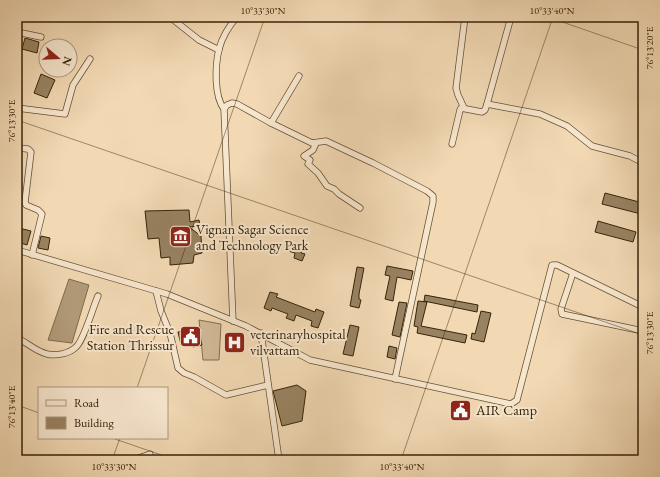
<svg xmlns="http://www.w3.org/2000/svg" width="660" height="477" viewBox="0 0 660 477" font-family="'EB Garamond',serif">
	<style>
		.green { fill: #d2ba97; stroke: #846f50 }
		.water { fill: #b29b7a; stroke: #806b4c }
		.building { fill: #988261; stroke: #362408 }
		.lines { fill: none; stroke-linecap: round; stroke-linejoin: round }
		.minor-casing { stroke: #655133; stroke-width: 7 }
		.minor { stroke: #f7e6ce; stroke-width: 5.5 }
		.ticks { fill: none; stroke: #362408; stroke-width: 1; stroke-opacity: 0.45 }
		.labels { text-anchor: middle; stroke-width: 4; stroke-linejoin: round; paint-order: stroke }
		.poi-label { font-size: 14px; fill: #362408; stroke: #f7e6ce; text-anchor: start }
		.neatline { fill: none; stroke: #362408; stroke-width: 1.5 }
		.ticks-label { font-size: 10px; text-anchor: middle; fill: #362408 }
	</style>
	<rect width="100%" height="100%" fill="#f2d9b4"/>
	<filter id="stains"><feTurbulence type="fractalNoise" baseFrequency=".005" numOctaves="4"/><feColorMatrix values="0 0 0 0 .2 0 0 0 0 .09 0 0 0 0 .02 0 0 0 .5 -.17"/></filter>
	<radialGradient id="worn" r=".72"><stop offset=".6" stop-color="#630" stop-opacity="0"/><stop offset="1" stop-color="#630" stop-opacity=".3"/></radialGradient>
	<path class="green" d="M199,320L221,324L219,360H203Z"/>
	<path class="water" d="M69,279L89,285L72,343L48,340Z"/>
	<g class="building">
		<path d="M25,38L39,42L37,53L22,49Z"/>
		<path d="M41,74L55,80L47,98L34,93Z"/>
		<path d="M605,193L643,203L641,214L602,204Z"/>
		<path d="M189,210L190,222L199,220L200,226L189,227L201,236L202,253L194,255L193,263L170,265V257L161,258L159,238L148,239L145,211Z"/>
		<path d="M598,221L636,232L633,242L595,232Z"/>
		<path d="M19,228L31,231L27,245L17,242Z"/>
		<path d="M41,236L50,238L48,250L38,248Z"/>
		<path d="M291,245L303,249L301,253L305,254L302,261L294,258L295,253L288,251Z"/>
		<path d="M387,266L413,271L411,280L397,277L393,301L385,299L390,276L385,275Z"/>
		<path d="M357,267L364,268L359,294V299L361,300L359,308L350,306Z"/>
		<path d="M270,292L278,294L276,297L315,312L316,309L324,312L318,328L311,326L312,321L296,315L294,321L286,318L288,314L272,308L271,311L264,308Z"/>
		<path d="M425,295L478,305L477,312L424,301Z"/>
		<path d="M418,301L427,302L421,326L467,335L465,343L417,333L418,327L414,326Z"/>
		<path d="M399,302L407,303L400,337L392,335Z"/>
		<path d="M481,311L491,313L484,342L471,339L472,333L475,334Z"/>
		<path d="M350,325L359,327L353,356L343,354Z"/>
		<path d="M198,328L202,345L193,347L192,343L181,345L178,332Z"/>
		<path d="M389,346L397,348L395,359L387,357Z"/>
		<path d="M297,385L306,391L302,421L282,426L273,391Z"/>
	</g>
	<g class="lines">
		<defs>
			<g id="minor">
				<path d="M170,17L199,40L219,50"/>
				<path d="M17,32L41,37"/>
				<path d="M487,104L511,17"/>
				<path d="M17,108L65,114L73,85L90,59"/>
				<path d="M464,108L458,95L456,88L465,17"/>
				<path d="M224,109C214,96 215,66 219,49C222,38 229,26 237,17"/>
				<path d="M271,123L299,76"/>
				<path d="M316,143L313,150L304,156L310,160L308,164L318,173L327,186L334,189L339,194L360,208"/>
				<path d="M452,144L460,110L461,108L482,112L485,110L487,104L540,114L567,126L592,146L630,156L643,163"/>
				<path d="M17,148L28,149L31,152L25,202L26,205L38,210L42,214L32,255"/>
				<path d="M17,250L167,294L246,326L310,360L511,404L517,400L552,265H557L643,307"/>
				<path d="M573,273L561,309L562,314L643,331"/>
				<path d="M156,291L161,311L170,333L178,368L184,373L194,377L226,395L268,385"/>
				<path d="M233,321L224,109L227,105L232,103L237,104L271,123L312,143L326,141L373,163L427,191L433,196V202L395,379"/>
				<path d="M261,333L279,460"/>
				<path d="M17,338C28,343 35,351 47,354C56,356 69,354 76,347C84,340 93,307 98,296"/>
				<path d="M133,460L150,454"/>
			</g>
		</defs>
		<use href="#minor" class="minor-casing"/>
		<use href="#minor" class="minor"/>
	</g>
	<path class="ticks" d="M548,17L643,50M17,120L643,335M137,388L265,17M17,405L39,413M112,438L176,460M112,460L120,438M401,460L553,17"/>
	<defs>
		<symbol id="museum-square" viewBox="-11 -11 22 22"><rect x="-9" y="-9" width="18" height="18" rx="4" fill="#8f2418" stroke="#f7e6ce"/><path d="M0-6L6-3V-2H-6V-3ZM-5-1h2V3h-2ZM-1-1h2V3h-2ZM3-1h2V3H3ZM-6 4H6V6H-6Z" fill="#fff"/></symbol>
		<symbol id="civic-square" viewBox="-11 -11 22 22"><rect x="-9" y="-9" width="18" height="18" rx="4" fill="#8f2418" stroke="#f7e6ce"/><path d="M-.6-6.5H3V-4.5H.6V-3L4-1V1h2V6H-6V1h2V-1L-.6-3ZM-1.2 2.5V6h2.4V2.5Z" fill="#fff"/></symbol>
		<symbol id="hospital-square" viewBox="-11 -11 22 22"><rect x="-9" y="-9" width="18" height="18" rx="4" fill="#8f2418" stroke="#f7e6ce"/><path d="M-5-5h3v3.5h4V-5h3V5h-3V1.5h-4V5h-3Z" fill="#fff"/></symbol>
	</defs>
	<g fill-rule="evenodd">
		<use href="#museum-square" x="168" y="224" width="25" height="25"/>
		<use href="#civic-square" x="178" y="324" width="25" height="25"/>
		<use href="#hospital-square" x="222" y="330" width="25" height="25"/>
		<use href="#civic-square" x="448" y="398" width="25" height="25"/>
	</g>
	<g class="labels">
		<g class="poi-label">
			<text x="196" y="234">Vignan Sagar Science<tspan x="196" dy="16">and Technology Park</tspan></text>
			<text x="174" y="334" text-anchor="end">Fire and Rescue<tspan x="174" dy="16">Station Thrissur</tspan></text>
			<text x="250" y="339">veterinaryhospital<tspan x="250" dy="16">vilvattam</tspan></text>
			<text x="476" y="415">AIR Camp</text>
		</g>
	</g>
	<rect width="660" height="477" fill="none" stroke="#f2d9b4" stroke-width="44"/>
	<rect x="38" y="387" width="130" height="52" fill="#f7e6ce" stroke="#aa987f"/>
	<rect x="46" y="400" width="20" height="6" fill="#f7e6ce" stroke="#aa987f"/>
	<text x="74" y="407" font-size="12" fill="#362408">Road</text>
	<rect x="46" y="417" width="20" height="12" fill="#988261" stroke="#aa987f"/>
	<text x="74" y="427" font-size="12" fill="#362408">Building</text>
	<g transform="translate(58 58) rotate(109)"><circle r="19" fill="#f7e6ce" stroke="#aa987f"/>
	<path d="M0-3L7 15L0 10L-7 15Z" fill="#8f2418"/>
	<text y="-6" font-size="11" font-weight="bold" text-anchor="middle" fill="#362408">N</text>
	</g>
	<rect x="22" y="22" width="616" height="433" class="neatline"/>
	<g class="ticks-label">
		<text x="263" y="14">10°33'30"N</text>
		<text x="552" y="14">10°33'40"N</text>
		<text transform="translate(649 48) rotate(-90)" y="4">76°13'20"E</text>
		<text transform="translate(11 121) rotate(-90)" y="4">76°13'30"E</text>
		<text transform="translate(649 333) rotate(-90)" y="4">76°13'30"E</text>
		<text transform="translate(11 407) rotate(-90)" y="4">76°13'40"E</text>
		<text x="114" y="470">10°33'30"N</text>
		<text x="402" y="470">10°33'40"N</text>
	</g>
	<rect width="100%" height="100%" filter="url(#stains)"/>
	<rect width="100%" height="100%" fill="url(#worn)"/>
</svg>
